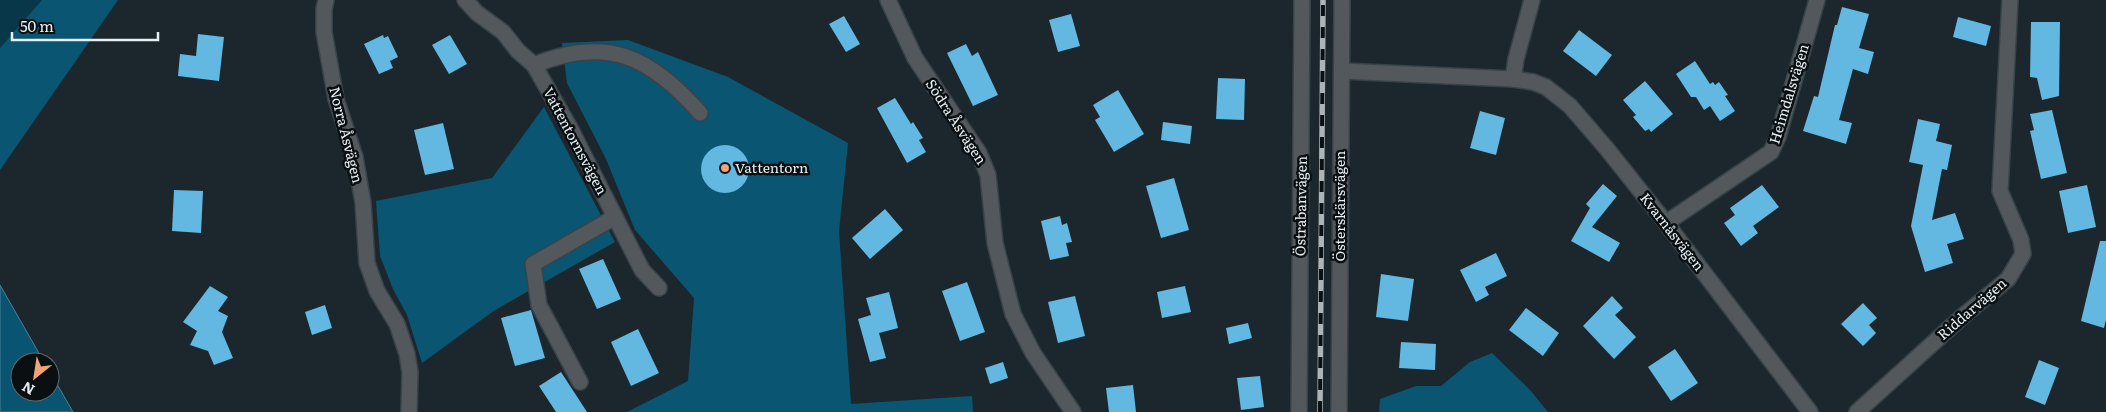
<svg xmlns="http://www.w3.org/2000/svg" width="2106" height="412" viewBox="0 0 2106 412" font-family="Literata,serif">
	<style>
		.green { fill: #09374a }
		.forest { fill: #0a5572 }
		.water { fill: #085471; stroke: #4b8298 }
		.building { fill: #62b8e1 }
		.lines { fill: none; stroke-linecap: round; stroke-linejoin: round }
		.minor-casing { stroke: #384349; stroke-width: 18 }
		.minor { stroke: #52585b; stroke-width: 15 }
		.rail-casing { stroke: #abb4b9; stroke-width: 5.5 }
		.rail { stroke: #0a0f12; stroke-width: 4; stroke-dasharray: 11; stroke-linecap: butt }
		.poi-dot { fill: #efa376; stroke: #0a0f12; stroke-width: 2 }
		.labels { text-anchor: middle; stroke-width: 5; stroke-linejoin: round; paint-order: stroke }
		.street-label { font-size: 14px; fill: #e7eff4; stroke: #0a0f12 }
		.poi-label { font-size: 14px; fill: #e7eff4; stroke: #0a0f12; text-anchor: start }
	</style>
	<rect width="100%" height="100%" fill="#1b272d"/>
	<path class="green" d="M0,0H42L0,48Z"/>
	<g class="forest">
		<path d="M42,0H118L0,170V48Z"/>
		<path d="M628,40L728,77L848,143L839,231L851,404L972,396L973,412H627L688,381L694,298L635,230L606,159L567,83L562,43Z"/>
		<path d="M544,107L615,242L495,310L422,363L407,315L393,289L380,256L376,201L492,178Z"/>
		<path d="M1492,353L1530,390L1548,412H1379L1380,399L1416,386H1441L1470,362Z"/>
	</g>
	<path class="water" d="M0,285L44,362H20V392H50V372L73,412H0Z"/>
	<g class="building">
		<path d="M1842,7L1869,14L1859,48L1874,52L1868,74L1853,69L1839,120L1852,123L1846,144L1803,131L1814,96L1818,97L1835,25H1837Z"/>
		<path d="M1071,14L1080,46L1058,52L1049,20Z"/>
		<path d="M844,16L860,44L846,52L829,24Z"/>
		<path d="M1958,17L1991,26L1986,46L1953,37Z"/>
		<path d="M2031,22H2060L2059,96L2042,100L2037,78L2030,77Z"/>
		<path d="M1579,30L1612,55L1596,76L1563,51Z"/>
		<path d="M198,34L224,37L219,81L178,76L180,54L196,56Z"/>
		<path d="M383,35L384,38L388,36L398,57L390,61L393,68L379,74L364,44Z"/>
		<path d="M450,35L467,64L449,74L432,45Z"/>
		<path d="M966,44L972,56L978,52L998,95L973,106L947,53Z"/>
		<path d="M1695,61L1710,84L1713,82L1715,85L1719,82L1728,95L1725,96L1735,111L1720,121L1710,106L1704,110L1696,97H1691L1676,74Z"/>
		<path d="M1218,78L1245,79L1244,120L1216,119Z"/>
		<path d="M1645,81L1673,114L1651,132L1649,129L1645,131L1633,117L1636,115L1623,100Z"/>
		<path d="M1118,90L1144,134L1114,152L1095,120L1100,117L1093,105Z"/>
		<path d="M895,98L911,124L913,122L923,138L919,140L926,152L907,163L877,108Z"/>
		<path d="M2052,110L2067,173L2041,179L2030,131L2034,130L2030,114Z"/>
		<path d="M1480,111L1505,118L1496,155L1470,148Z"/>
		<path d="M1918,119L1940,124L1936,141L1952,145L1947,170L1942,169L1932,220L1955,213L1964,239L1947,244L1953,263L1925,272L1911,226L1923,165L1909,162Z"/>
		<path d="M1163,122L1192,126L1190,144L1161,140Z"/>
		<path d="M443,123L454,169L425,175L414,130Z"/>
		<circle cx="725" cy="169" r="24"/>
		<path d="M1174,178L1189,230L1161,238L1146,186Z"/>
		<path d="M1603,184L1617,196L1592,227L1620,243L1609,262L1571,241L1590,208L1586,204Z"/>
		<path d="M1762,185L1779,207L1753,226L1758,233L1741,246L1724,223L1735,215L1730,208Z"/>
		<path d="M2087,185L2096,227L2068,233L2059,191Z"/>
		<path d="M174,190L203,191L201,233L172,231Z"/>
		<path d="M885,209L903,230L870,259L852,238Z"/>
		<path d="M1060,216L1062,225L1067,223L1072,242L1066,243L1069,256L1050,260L1041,221Z"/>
		<path d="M2100,241H2106V320L2104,328L2081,321Z"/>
		<path d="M1496,253L1507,276L1485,287L1489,295L1476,302L1460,270Z"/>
		<path d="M603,259L621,299L597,309L579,269Z"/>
		<path d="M1381,274L1414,279L1408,321L1376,317Z"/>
		<path d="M967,282L985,332L960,341L942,291Z"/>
		<path d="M210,286L228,297L218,311L228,316L222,332L233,358L214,365L208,351L190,345L197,331L183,322Z"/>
		<path d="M1185,286L1191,312L1162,318L1157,292Z"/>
		<path d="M889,292L898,328L879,333L886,358L870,362L858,319L871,315L866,298Z"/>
		<path d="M1075,296L1085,336L1058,343L1048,302Z"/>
		<path d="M1612,296L1623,308L1615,315L1636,337L1614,359L1583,326Z"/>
		<path d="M1863,303L1877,318L1869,325L1876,333L1863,346L1841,324Z"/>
		<path d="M325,305L332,328L312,335L305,312Z"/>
		<path d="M1526,308L1559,333L1543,356L1509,330Z"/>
		<path d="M531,310L545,358L515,366L501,318Z"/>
		<path d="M1248,323L1252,338L1229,344L1226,328Z"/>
		<path d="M638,329L659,373L631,386L611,342Z"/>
		<path d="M1401,342L1436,344L1435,370L1399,368Z"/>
		<path d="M1675,349L1698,383L1671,401L1648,367Z"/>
		<path d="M2039,360L2059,368L2045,405L2025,397Z"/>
		<path d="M1003,362L1008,378L990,384L985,368Z"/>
		<path d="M561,372L587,412H556L539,386Z"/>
		<path d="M1260,376L1264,407L1241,410L1237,378Z"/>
		<path d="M1133,385L1136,412H1109L1106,388Z"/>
	</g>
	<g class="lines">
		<defs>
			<g id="minor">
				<path d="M326,0L324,9V32L336,99L355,157L363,203L367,263L377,291L397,324L407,354L410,372L409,412"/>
				<path d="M465,0L477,13L503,32L518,51L534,65L570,128L642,270L659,288"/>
				<path d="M888,0L915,58L979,153L988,175L995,243L1013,314L1033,353L1073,412"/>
				<path d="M534,65C607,35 651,57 700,113"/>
				<path d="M1342,71L1513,79L1533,82L1546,87L1570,106L1607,149L1666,223L1810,412"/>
				<path d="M1513,79L1516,59L1532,0"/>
				<path d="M1666,223L1771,152L1778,137L1817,0"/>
				<path d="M580,382L539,305L533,264L615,217"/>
				<path d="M1299,412L1302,0"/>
				<path d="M1339,412L1342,0"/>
				<path d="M1857,412L1963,316L2008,279L2023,254L2021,240L2000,191L2010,0"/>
			</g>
		</defs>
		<use href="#minor" class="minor-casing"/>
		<use href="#minor" class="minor"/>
		<defs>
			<path id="rail" d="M1320,412L1323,0"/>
		</defs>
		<use href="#rail" class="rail-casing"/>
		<use href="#rail" class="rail"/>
	</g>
	<circle class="poi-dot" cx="725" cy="168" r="5"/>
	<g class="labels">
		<g class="street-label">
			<text transform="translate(1789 94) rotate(-73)" y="5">Heimdalsvägen</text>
			<text transform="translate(956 122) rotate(57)" y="5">Södra Åsvägen</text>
			<text transform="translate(346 135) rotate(76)" y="5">Norra Åsvägen</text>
			<text transform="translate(575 141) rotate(62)" y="5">Vattentornsvägen</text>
			<text transform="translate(1301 206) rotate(-89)" y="5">Östrabanvägen</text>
			<text transform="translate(1340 206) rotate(-90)" y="5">Österskärsvägen</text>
			<text transform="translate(1672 232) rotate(52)" y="5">Kvarnåsvägen</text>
			<text transform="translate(1972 309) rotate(-41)" y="5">Riddarvägen</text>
		</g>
		<g class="poi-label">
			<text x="735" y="173">Vattentorn</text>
		</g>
	</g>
	<g transform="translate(35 377) rotate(210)"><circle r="24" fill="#0a0f12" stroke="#62696c"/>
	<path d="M0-4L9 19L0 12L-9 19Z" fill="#efa376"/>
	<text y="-8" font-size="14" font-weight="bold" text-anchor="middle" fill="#e7eff4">N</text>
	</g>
	<path d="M12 32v8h146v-8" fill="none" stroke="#e7eff4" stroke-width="2.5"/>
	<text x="20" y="32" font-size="15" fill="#e7eff4" stroke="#0a0f12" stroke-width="4" paint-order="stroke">50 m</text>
</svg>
